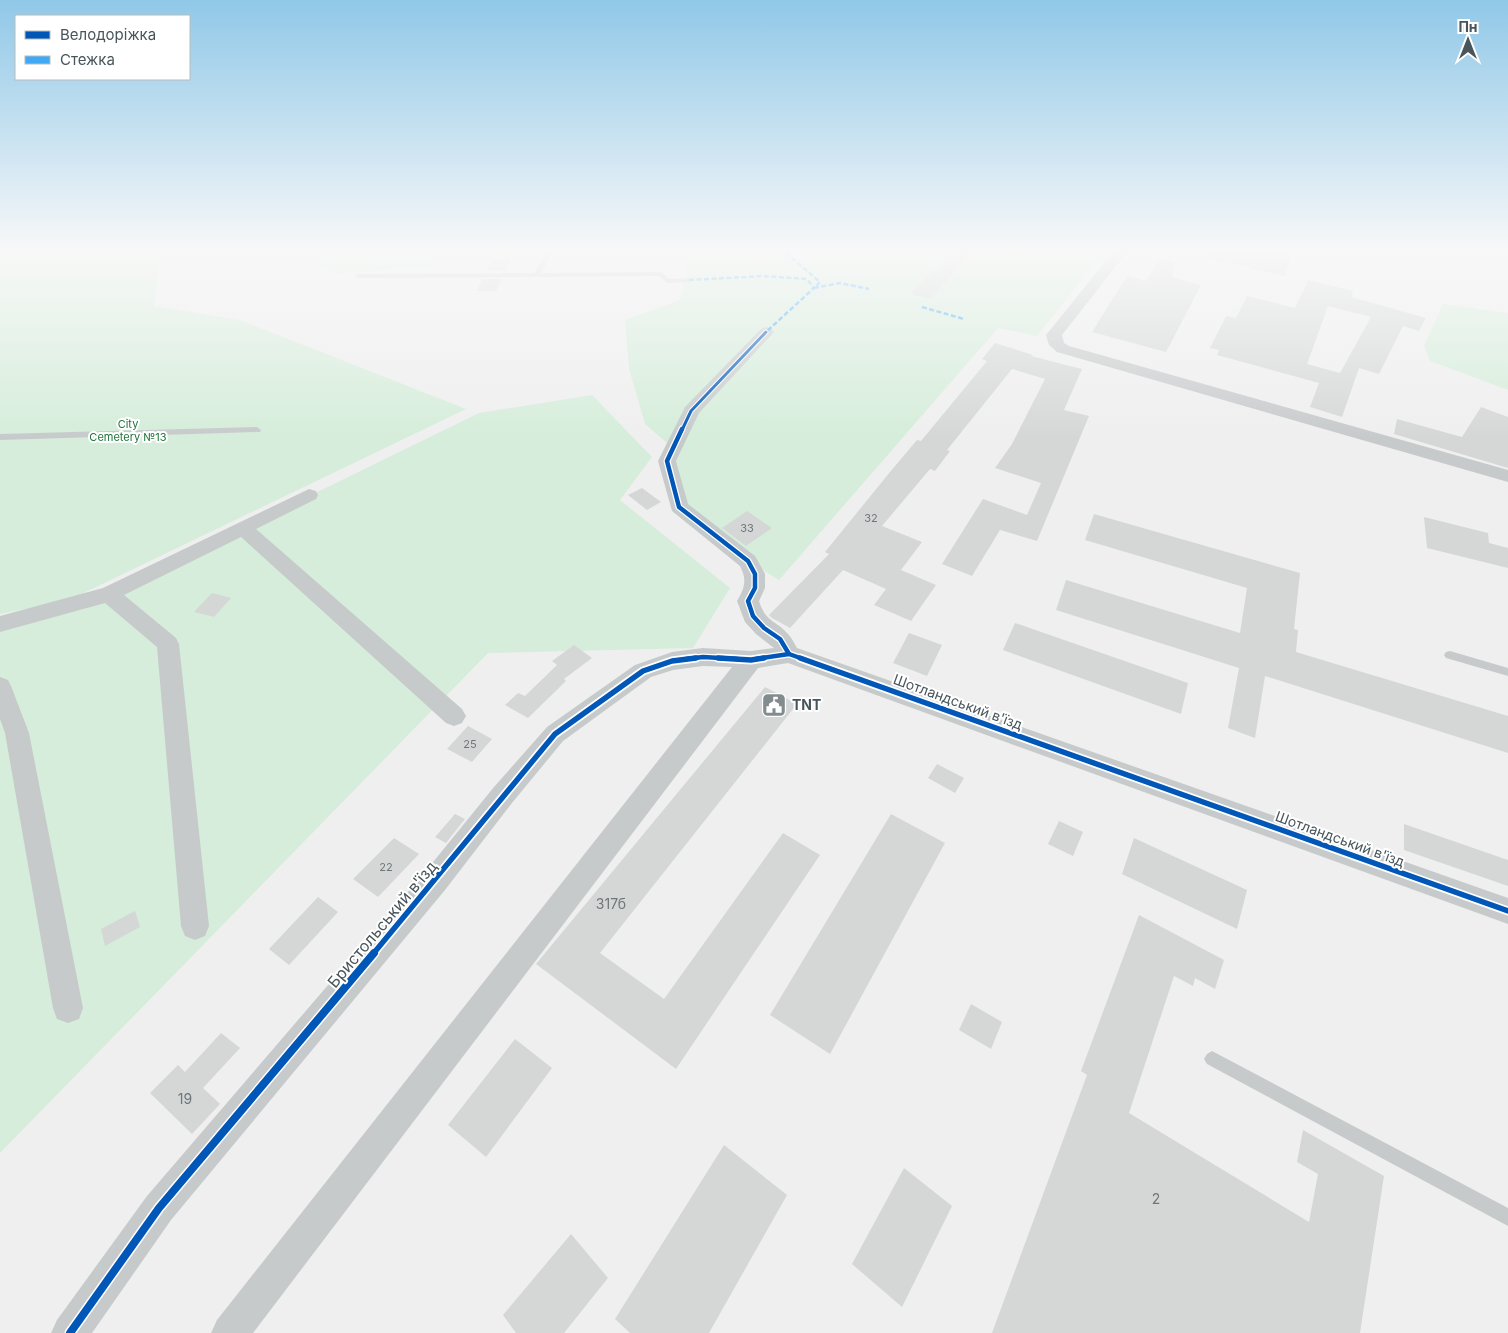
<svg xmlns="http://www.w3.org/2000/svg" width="1508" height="1333" viewBox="0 0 1508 1333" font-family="Inter,sans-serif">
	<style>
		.green { fill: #d5edda }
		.building { fill: #d5d7d7; fill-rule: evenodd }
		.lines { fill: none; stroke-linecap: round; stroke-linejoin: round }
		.lane { fill: #c7cacb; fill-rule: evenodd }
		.street { fill: #c7cacb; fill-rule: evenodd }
		.quiet { stroke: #3fa9f5; stroke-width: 2.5; stroke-dasharray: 5 2.5; stroke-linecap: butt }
		.cycleway-far3-casing { stroke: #fff; stroke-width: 5 }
		.cycleway-far2-casing { stroke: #fff; stroke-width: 7 }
		.cycleway-far1-casing { stroke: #fff; stroke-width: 9 }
		.cycleway-casing { stroke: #fff; stroke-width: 11 }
		.cycleway-far3 { stroke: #0057b8; stroke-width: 3 }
		.cycleway-far2 { stroke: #0057b8; stroke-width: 4.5 }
		.cycleway-far1 { stroke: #0057b8; stroke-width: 5.5 }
		.cycleway { stroke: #0057b8; stroke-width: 8 }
		.labels { text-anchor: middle; stroke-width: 4; stroke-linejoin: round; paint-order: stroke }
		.far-park-label { font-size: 11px; fill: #1f7539; stroke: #fff }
		.number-label { font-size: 11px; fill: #6d777a }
		.street-label { font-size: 14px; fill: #48555a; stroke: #fff }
		.poi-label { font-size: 14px; font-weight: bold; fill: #48555a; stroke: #fff; text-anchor: start }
		.near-number-label { font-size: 14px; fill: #6d777a }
		.near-street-label { font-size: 16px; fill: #48555a; stroke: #fff }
	</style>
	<rect width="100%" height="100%" fill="#efefef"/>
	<g class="green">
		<path d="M0,252H161L154,306L240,320L466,409L67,601L0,614Z"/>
		<path d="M297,252H423L434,266L335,274Z"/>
		<path d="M685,252H1104L1037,336L998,328L779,580L687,523L667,443L645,424L629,369L625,320L680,300L687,267Z"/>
		<path d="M1443,304L1508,313V390L1430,361L1424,346Z"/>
		<path d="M592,395L652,457L620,500L730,588L693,648L488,653L0,1153V619L109,594L479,413Z"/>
	</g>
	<g class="building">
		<path d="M966,252H971L931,299L911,294L931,273Z"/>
		<path d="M1206,252H1292L1285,276L1205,258Z"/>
		<path d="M492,259H511L505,271H486Z"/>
		<path d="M1160,259L1175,262L1172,277L1201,285L1166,352L1092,332L1127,276L1146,281Z"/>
		<path d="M482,279H502L496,291H477Z"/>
		<path d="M1308,280L1353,291L1351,297L1426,318L1419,331L1403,326L1379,374L1359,368L1342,417L1310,407L1319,383L1217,355L1219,350L1210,348L1226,316L1236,318L1247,296L1295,308ZM1328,306L1371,317L1340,373L1307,364Z"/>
		<path d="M995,343L1033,355L1031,356L1082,369L1064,410L1089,416L1037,541L1000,530L972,576L942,564L983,499L1027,515L1041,483L995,468L1012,444L1045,379L1012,369L947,450L950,451L935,471L930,469L882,526L922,542L901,570L936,585L911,621L874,605L886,589L843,570L790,628L772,618L769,615L829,554L825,552L890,472L917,440L921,441L987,361L982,359Z"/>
		<path d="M1481,407L1508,417V468L1394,434L1397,419L1462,437Z"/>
		<path d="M642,488L661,502L647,510L628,495Z"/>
		<path d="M747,511L772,528L746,546L722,528Z"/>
		<path d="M1094,514L1300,573L1294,629L1298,630L1296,652L1508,716V753L1265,676L1255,738L1228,728L1239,668L1056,610L1066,580L1240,633L1247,588L1085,540Z"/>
		<path d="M1424,517L1488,533L1489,543L1508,548V568L1427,548Z"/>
		<path d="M212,593L231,598L214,617L194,612Z"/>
		<path d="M1015,623L1188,683L1181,714L1003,650Z"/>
		<path d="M909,633L942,645L927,676L893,663Z"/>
		<path d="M574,645L592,658L564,679L566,681L528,718L505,705L518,693L525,696L557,665L552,661Z"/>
		<path d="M765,687L797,704L600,953L664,999L783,833L820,855L676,1069L536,964Z"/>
		<path d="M468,726L492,739L472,762L447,749Z"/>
		<path d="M937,764L964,778L955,793L928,778Z"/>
		<path d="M455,814L465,819L446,843L435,837Z"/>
		<path d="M891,814L945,843L830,1054L770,1015Z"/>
		<path d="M1059,821L1083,832L1073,856L1048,844Z"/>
		<path d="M1404,824L1508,860V886L1404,850Z"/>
		<path d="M394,838L419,854L378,897L353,879Z"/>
		<path d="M1134,838L1247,890L1237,929L1122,874Z"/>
		<path d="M318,897L338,912L289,965L269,949Z"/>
		<path d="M135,911L140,927L105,946L101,929Z"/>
		<path d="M1139,915L1224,960L1215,989L1195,978L1193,986L1174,976L1129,1113L1309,1222L1318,1174L1297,1162L1303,1130L1384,1176L1360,1333H992L1087,1075L1081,1071Z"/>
		<path d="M971,1004L1002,1022L991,1049L959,1030Z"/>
		<path d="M221,1033L240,1048L203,1088L220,1104L192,1134L150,1093L178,1065L185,1072Z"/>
		<path d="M515,1039L552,1068L486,1157L448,1125Z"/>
		<path d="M724,1145L787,1195L709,1333H630L615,1319Z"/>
		<path d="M904,1168L952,1206L902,1307L852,1264Z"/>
		<path d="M571,1234L608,1278L564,1333H516L503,1315Z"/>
	</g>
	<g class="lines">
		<g class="lane">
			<path d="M547,252H553L541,273L661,272L669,279L689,278L693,280L689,282L667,283L659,276L358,278L355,276L358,274L534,273Z"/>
			<path d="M257,427L261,430L260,432L0,440V434Z"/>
			<path d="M1450,651L1508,668V676L1446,658L1444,655L1446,652Z"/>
			<path d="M1212,1051L1508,1208V1226L1207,1064L1204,1059L1207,1054Z"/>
		</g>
		<g class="street">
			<path d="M1113,252H1127L1062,335L1064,343L1069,346L1508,470V482L1057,352L1049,345L1046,335Z"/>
			<path d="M766,327L771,329L774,332L699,413L676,461L688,504L755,556L758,561L765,574V588L759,601C766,623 775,619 788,634C792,638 794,643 797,648L1508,898V924L788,663L758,668L253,1333H211L217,1320L732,667L703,666L673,670L651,677L563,741L512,803L445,890L171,1220L92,1333H51L57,1320L147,1196L425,872L494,787L547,727L635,665L672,652L703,648L751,651L774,648L756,634L745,622L737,601C745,588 747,579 740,566L672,511L658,461L685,407L761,329Z"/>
			<path d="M309,489L316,491L318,495L316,499L256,529L462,709L466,716L462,723L454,726L446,723L241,537L124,595L176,638L179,644L209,926L205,936L195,940L185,936L181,926L157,647L105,603L0,632V616L103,588Z"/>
			<path d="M0,677L8,680L11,686L29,733L83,1008L79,1019L68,1023L57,1019L53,1008L5,733L0,719Z"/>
		</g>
		<g class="quiet">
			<path d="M787,252L794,260L820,282L814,288"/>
			<path d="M689,280L763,276L807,279L814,288L766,332"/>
			<path d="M814,288L840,283L869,289"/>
			<path d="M922,307L964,319"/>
		</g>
		<defs>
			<path id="cycleway-far3" d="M682,430L691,411L766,332"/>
			<g id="cycleway-far2">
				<path d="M682,429L667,461L679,507L748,561L755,574V588L748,601L753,616L764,628L780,639L789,654L803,659"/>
				<path d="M686,659L703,657L738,659"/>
				<path d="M756,659L789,654"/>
			</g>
			<g id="cycleway-far1">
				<path d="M718,658L751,660L764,658"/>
				<path d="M800,658L1508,911"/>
				<path d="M373,954L555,734L643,671L672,661L696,658"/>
			</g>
			<path id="cycleway" d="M70,1333L159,1208L374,953"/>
		</defs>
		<use href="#cycleway-far3" class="cycleway-far3-casing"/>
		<use href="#cycleway-far2" class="cycleway-far2-casing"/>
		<use href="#cycleway-far1" class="cycleway-far1-casing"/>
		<use href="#cycleway" class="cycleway-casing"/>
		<use href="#cycleway-far3" class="cycleway-far3"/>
		<use href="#cycleway-far2" class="cycleway-far2"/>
		<use href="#cycleway-far1" class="cycleway-far1"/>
		<use href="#cycleway" class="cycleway"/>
	</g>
	<linearGradient id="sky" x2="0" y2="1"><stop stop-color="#90c8e8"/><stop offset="0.57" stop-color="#f8f8f8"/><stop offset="1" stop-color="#f8f8f8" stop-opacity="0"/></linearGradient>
	<rect width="1508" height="439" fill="url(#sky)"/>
	<defs>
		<symbol id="civic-square" viewBox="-11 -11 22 22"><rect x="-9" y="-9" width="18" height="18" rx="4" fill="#828b8e" stroke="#fff"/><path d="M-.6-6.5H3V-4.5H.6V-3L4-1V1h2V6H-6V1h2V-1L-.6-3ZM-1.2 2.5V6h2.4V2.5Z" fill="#fff"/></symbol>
	</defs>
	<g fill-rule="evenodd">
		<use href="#civic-square" x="760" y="691" width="28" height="28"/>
	</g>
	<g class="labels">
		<g class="far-park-label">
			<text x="128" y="428">City<tspan x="128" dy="13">Cemetery №13</tspan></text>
		</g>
		<g class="number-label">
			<text x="871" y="522">32</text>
			<text x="747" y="532">33</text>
			<text x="470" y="748">25</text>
			<text x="386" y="871">22</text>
		</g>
		<g class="street-label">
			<text transform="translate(958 702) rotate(20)" y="5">Шотландський в'їзд</text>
			<text transform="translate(1340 839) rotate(20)" y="5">Шотландський в'їзд</text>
		</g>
		<g class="poi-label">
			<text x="792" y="710">TNT</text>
		</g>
		<g class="near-number-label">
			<text x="611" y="909">317б</text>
			<text x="185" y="1104">19</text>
			<text x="1156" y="1204">2</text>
		</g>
		<g class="near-street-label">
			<text transform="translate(382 924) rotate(-50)" y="6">Бристольський в'їзд</text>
		</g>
	</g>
	<rect x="15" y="15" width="175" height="65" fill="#ffffff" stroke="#b6bbbd"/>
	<rect x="25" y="31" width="25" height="8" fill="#0057b8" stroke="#b6bbbd"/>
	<text x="60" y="40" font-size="15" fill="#48555a">Велодоріжка</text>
	<rect x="25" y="56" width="25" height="8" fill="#3fa9f5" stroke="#b6bbbd"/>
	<text x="60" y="65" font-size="15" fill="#48555a">Стежка</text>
	<g transform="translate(1468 40)" stroke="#ffffff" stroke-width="4" paint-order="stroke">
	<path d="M0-4L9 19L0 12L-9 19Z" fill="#48555a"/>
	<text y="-8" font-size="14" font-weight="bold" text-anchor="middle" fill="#48555a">Пн</text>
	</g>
</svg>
